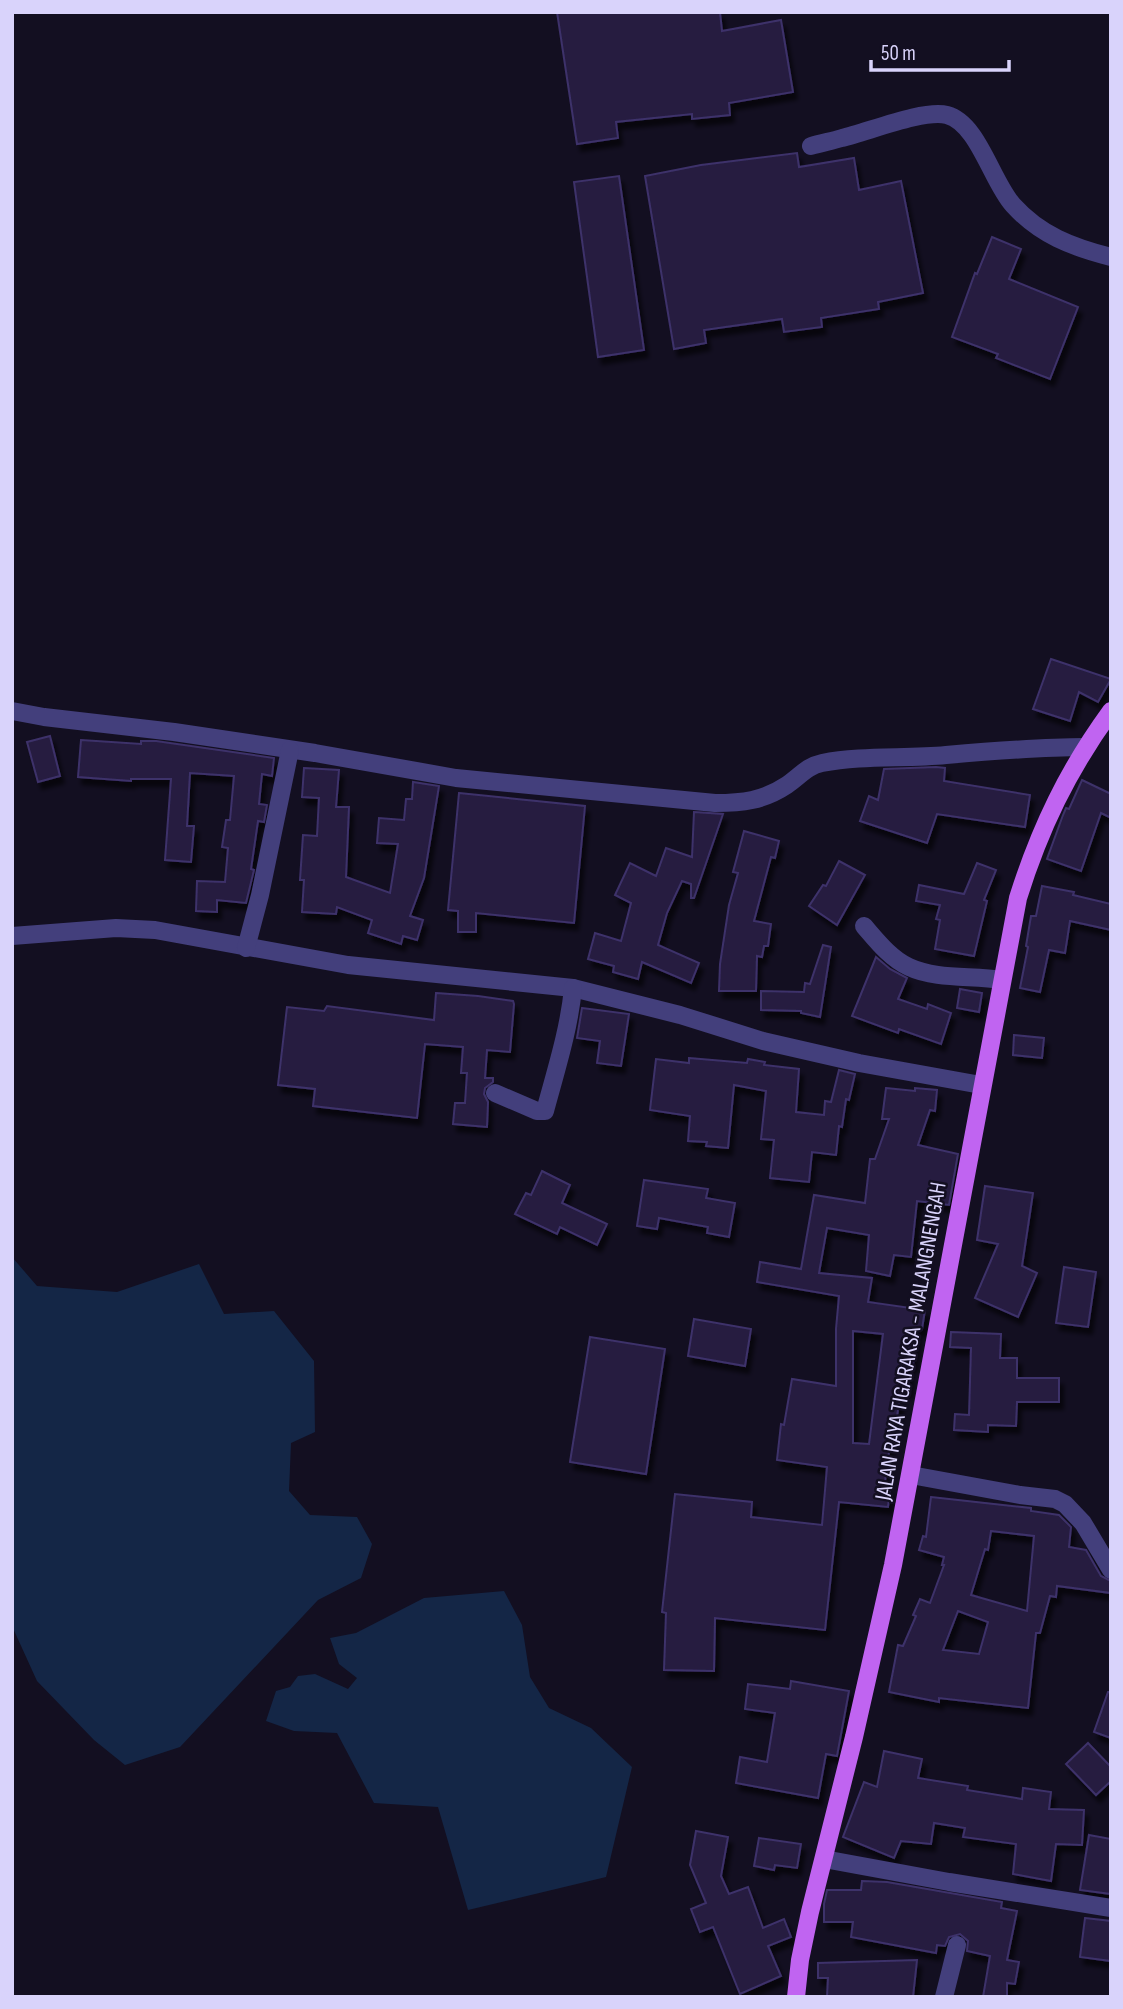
<svg xmlns="http://www.w3.org/2000/svg" width="1123" height="2009" viewBox="0 0 1123 2009" font-family="'Sofia Sans Condensed',sans-serif">
	<style>
		.water { fill: #142646 }
		.building { fill: #251d40; stroke: #3e316a; stroke-width: 2; fill-rule: evenodd; filter: url(#shadow) }
		.lines { fill: none; stroke-linecap: round; stroke-linejoin: round }
		.street { stroke: #433f7c; stroke-width: 18 }
		.primary { stroke: #c064f1; stroke-width: 18 }
		.labels { text-anchor: middle; stroke-width: 5; stroke-linejoin: round; paint-order: stroke }
		.street-label { font-size: 23px; fill: #d9d3fb; stroke: #130f21 }
	</style>
	<defs>
		<filter id="shadow"><feDropShadow dx="4" dy="7" stdDeviation="2" flood-color="#0009"/></filter>
	</defs>
	<rect width="100%" height="100%" fill="#130f21"/>
	<g class="water">
		<path d="M12,1257L37,1286L117,1292L199,1264L224,1314L274,1311L314,1361L315,1432L291,1443L289,1491L310,1515L357,1517L372,1544L361,1578L318,1600L180,1747L125,1765L94,1740L37,1681L12,1626Z"/>
		<path d="M504,1591L522,1625L530,1677L549,1708L591,1728L632,1767L606,1877L468,1910L438,1807L374,1803L337,1733L294,1731L266,1721L276,1691L290,1687L298,1676L315,1674L348,1689L357,1678L339,1664L330,1638L356,1633L424,1598Z"/>
	</g>
	<g class="building">
		<path d="M557,12H720L722,31L781,20L793,92L729,103L730,115L692,119V114L616,122L618,138L577,144Z"/>
		<path d="M797,153L799,167L854,158L859,190L901,181L923,293L878,302L879,309L821,318L822,327L784,332L782,319L704,330L706,343L674,349L645,176L701,165Z"/>
		<path d="M619,176L644,350L598,357L574,182Z"/>
		<path d="M992,237L1021,249L1009,279L1078,307L1050,379L996,358L998,354L952,337L975,273L977,274Z"/>
		<path d="M1051,659L1111,679L1098,702L1079,692L1070,721L1033,709Z"/>
		<path d="M50,736L60,776L38,782L27,742Z"/>
		<path d="M81,740L141,744V741H156L274,758L272,776L262,774L259,804L267,805L264,822L258,821L251,869L254,870L246,903L217,900V912L196,911L197,881L225,882L228,848L222,847L226,820H230L234,776L190,773L187,826H194L191,862L165,860L171,779H131V781L78,777Z"/>
		<path d="M936,767L945,768L944,781L1030,795L1025,827L937,814L927,843L860,821L869,796L878,800L884,769Z"/>
		<path d="M304,768L339,770L336,807H349L346,877L390,893L398,844L377,843L379,818L404,820L406,799H412L413,782L439,786L424,878L410,916L423,920L417,940L403,936L401,944L368,933L372,920L337,907L336,914L302,912L304,880H300L303,835L317,836L319,798L302,797Z"/>
		<path d="M1082,780L1111,794V818L1101,813L1081,871L1047,859L1063,815L1066,808L1069,809Z"/>
		<path d="M459,793L585,806L574,923L476,913V932H458V911L448,910Z"/>
		<path d="M694,812L723,814L694,898H691V884L682,881L667,913L658,945L699,963L691,983L642,962L638,979L613,972L614,966L588,959L595,933L621,941L631,903L615,895L630,863L656,876L666,848L692,857Z"/>
		<path d="M744,831L779,841L775,858L771,857L754,921L771,924L768,946H764L762,957L757,956L756,991H719L720,964L729,905L738,873L733,872Z"/>
		<path d="M839,861L865,875L837,925L809,906L823,885L826,886Z"/>
		<path d="M977,863L996,870L984,900L987,901L974,956L935,949L940,920L936,919L940,905L916,901L919,885L964,894Z"/>
		<path d="M1042,886L1074,892L1073,895L1111,904V930L1070,921L1065,953L1049,950L1040,992L1020,988L1028,947L1026,946L1031,916H1036Z"/>
		<path d="M823,945L831,947L820,1017L801,1013V1011L761,1010V991L804,992L805,983L810,984Z"/>
		<path d="M876,957L890,969L907,978L898,999L927,1009L928,1004L951,1013L941,1044L899,1029L898,1033L852,1016Z"/>
		<path d="M960,989L982,993L979,1012L957,1008Z"/>
		<path d="M436,993L478,996L513,1001L514,1004L510,1052L487,1050L485,1078H493V1082L485,1088L484,1094L488,1102L487,1127L453,1124L455,1103H465L467,1073H461L463,1047L425,1044L417,1118L313,1106L315,1089L278,1085L287,1007L324,1011L327,1006L434,1020Z"/>
		<path d="M582,1008L629,1014L621,1066L597,1063L600,1041L577,1038Z"/>
		<path d="M1014,1035L1044,1038L1042,1058L1013,1055Z"/>
		<path d="M689,1058L747,1063L748,1059L765,1062L764,1065L799,1069L796,1112L824,1115L825,1101L831,1102L839,1070L855,1074L849,1100L846,1099L842,1127L839,1126L836,1155L812,1152L809,1182L770,1178L774,1140L761,1139L766,1091L734,1085L728,1148L706,1146L707,1142L688,1141L690,1116L650,1110L656,1059L689,1063Z"/>
		<path d="M886,1088L915,1091V1088L937,1090L935,1111L930,1110L918,1145L958,1154L949,1205L917,1201L911,1257L894,1255L890,1276L866,1271L869,1235L827,1228L819,1273L872,1278L868,1302L925,1310L922,1329L917,1328L913,1365H909L908,1391L901,1390L895,1430L892,1429L884,1489H890L888,1507L839,1502L825,1630L715,1618L714,1671L664,1670L666,1613L662,1612L675,1494L752,1502L751,1517L822,1525L827,1467L777,1460L781,1424L784,1425L792,1379L836,1386V1329L839,1296L757,1282L760,1262L801,1269L814,1195L865,1203L870,1159H875L889,1119H882ZM853,1331L883,1334L869,1444L853,1443Z"/>
		<path d="M542,1171L570,1185L562,1203L607,1224L597,1245L560,1227L557,1234L515,1214L526,1193L531,1195Z"/>
		<path d="M644,1180L708,1189L706,1198L735,1203L729,1237L707,1233L708,1227L659,1218L657,1229L637,1226Z"/>
		<path d="M985,1186L1033,1193L1022,1266L1037,1273L1018,1317L975,1298L998,1244L977,1240Z"/>
		<path d="M1064,1267L1096,1272L1088,1327L1056,1323Z"/>
		<path d="M694,1319L751,1329L745,1366L688,1356Z"/>
		<path d="M951,1332L1001,1334L1000,1358H1017V1378H1059V1402H1017L1016,1426L988,1425V1432L954,1430L955,1414L969,1415L971,1348L950,1347Z"/>
		<path d="M590,1337L665,1349L646,1474L570,1462Z"/>
		<path d="M931,1497L1031,1508V1511L1059,1515L1071,1527L1069,1547L1086,1550L1101,1576L1111,1581V1593L1057,1586L1056,1597L1050,1596L1040,1633H1036L1028,1708L939,1698V1702L889,1692L898,1645L903,1646L916,1616L913,1615L920,1599L930,1603L944,1565H942L944,1557L919,1550L923,1536L926,1537ZM991,1531L1034,1536L1027,1611L971,1595L985,1549L988,1550ZM958,1611L988,1622L979,1654L943,1650Z"/>
		<path d="M791,1681L849,1691L837,1756L826,1754L818,1798L736,1783L740,1757L767,1762L775,1713L745,1709L748,1684L790,1689Z"/>
		<path d="M1108,1692H1111V1738L1094,1732Z"/>
		<path d="M1088,1743L1111,1767V1781L1096,1795L1066,1764Z"/>
		<path d="M884,1751L922,1759L918,1778L968,1786L967,1790L1022,1799L1023,1788L1051,1792L1049,1809L1084,1810L1082,1845L1056,1844L1051,1881L1013,1874L1016,1844L963,1837L965,1828L934,1823L931,1844L901,1841L894,1858L843,1837L864,1782L877,1787Z"/>
		<path d="M696,1831L728,1837L721,1876L729,1894L748,1887L763,1928L784,1919L791,1937L768,1946L781,1976L740,1994L713,1927L700,1932L691,1909L706,1903L690,1865Z"/>
		<path d="M1089,1835L1111,1839V1894L1080,1890Z"/>
		<path d="M759,1838L801,1844L797,1868L775,1865L774,1870L754,1866Z"/>
		<path d="M862,1881L887,1882L1002,1902L1001,1908L1017,1911L1007,1960L1019,1962L1015,1984L1007,1983V1997H983L990,1956L967,1951L968,1941L960,1934L949,1937L945,1946L937,1945L936,1953L851,1937L853,1922H824V1904L827,1890H861Z"/>
		<path d="M1085,1918L1111,1921V1961L1080,1957Z"/>
		<path d="M917,1960L913,1997H827L828,1978H818V1963Z"/>
	</g>
	<g class="lines">
		<g class="street">
			<path d="M811,146C821,143 832,141 842,138C868,132 924,109 947,115C978,123 992,182 1013,205C1040,235 1072,247 1111,257"/>
			<path d="M12,711L44,717L174,732L315,753L456,778L715,803C742,803 763,801 787,785C799,777 807,766 822,763C862,755 905,759 946,755C992,751 1038,747 1085,747"/>
			<path d="M864,926C877,941 891,959 909,967C937,980 972,975 1002,980"/>
			<path d="M12,936L116,928L155,930L348,965L573,988L680,1015L763,1041L859,1063L981,1085"/>
			<path d="M246,948L260,895L290,750"/>
			<path d="M495,1093L537,1111H545C556,1070 569,1030 573,988"/>
			<path d="M911,1475L1020,1495L1055,1499L1065,1504L1083,1523L1111,1570"/>
			<path d="M824,1859L949,1882L1111,1908"/>
			<path d="M944,1997L957,1945"/>
		</g>
		<path class="primary" d="M796,1997L800,1960L810,1912L854,1737L893,1565L1018,898C1040,828 1068,770 1111,711"/>
	</g>
	<g class="labels">
		<g class="street-label">
			<text transform="translate(910 1341) rotate(-80)" y="8">JALAN RAYA TIGARAKSA - MALANGNENGAH</text>
		</g>
	</g>
	<rect width="1123" height="2009" fill="none" stroke="#d9d3fb" stroke-width="28"/>
	<path d="M871 60v10h138v-10" fill="none" stroke="#d9d3fb" stroke-width="3.5"/>
	<text x="881" y="60" font-size="21" fill="#d9d3fb" stroke="#130f21" stroke-width="5" paint-order="stroke">50 m</text>
</svg>
